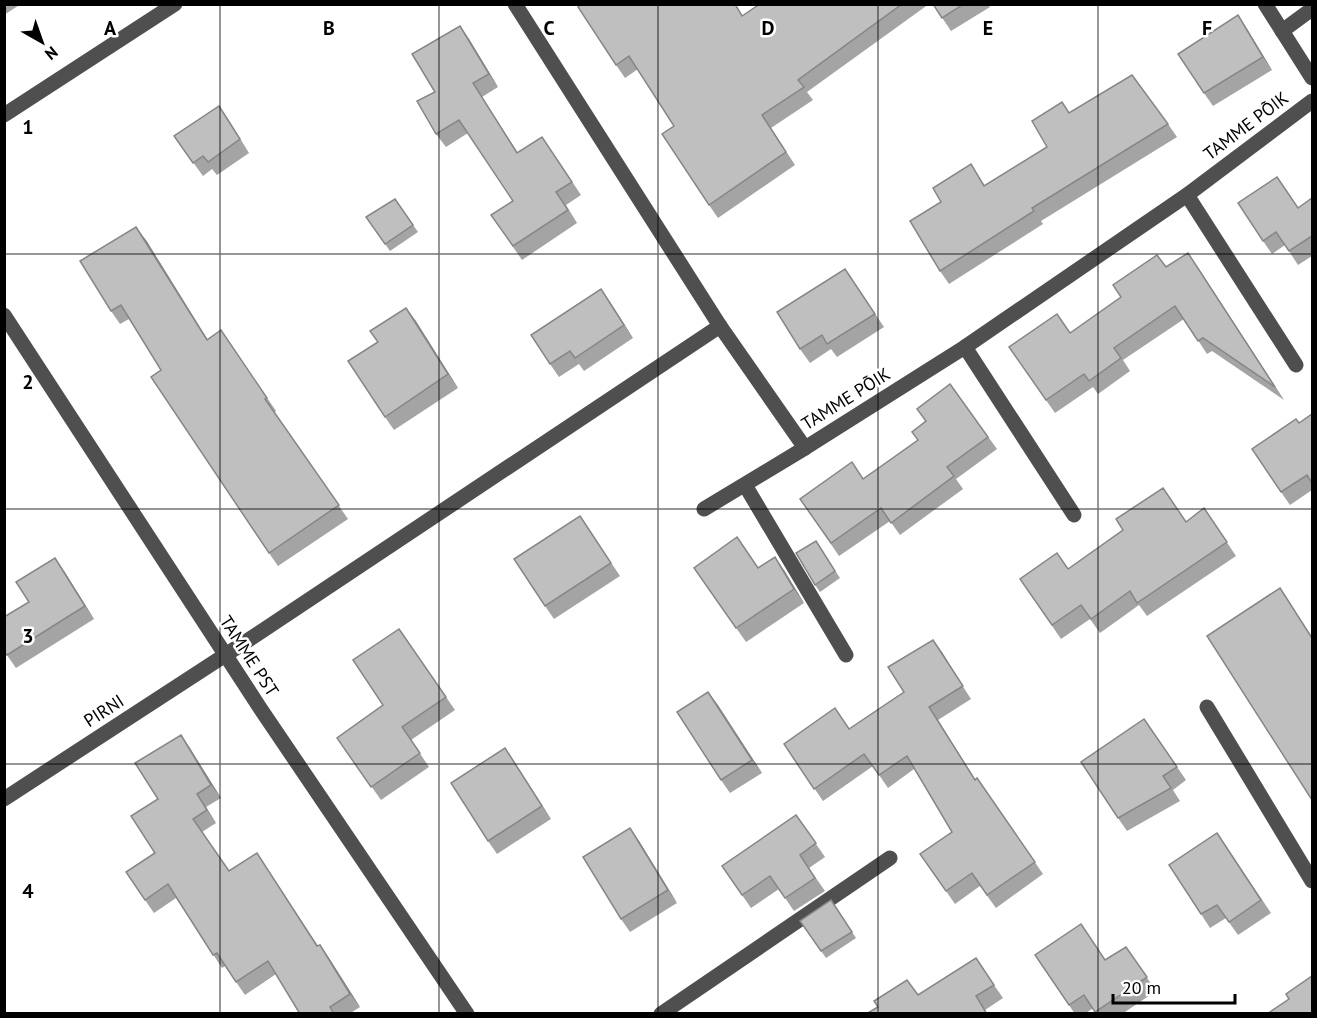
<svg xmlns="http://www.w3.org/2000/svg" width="1317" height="1018" viewBox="0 0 1317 1018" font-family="'PT Sans',sans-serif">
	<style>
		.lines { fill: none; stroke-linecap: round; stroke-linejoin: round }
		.minor { stroke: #4f4f4f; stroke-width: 15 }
		.wall { fill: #a4a4a4 }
		.shaded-wall { fill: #868686 }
		.building { fill: #bfbfbf; stroke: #868686; stroke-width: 1.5 }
		.grid { fill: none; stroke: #000; stroke-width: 1.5; stroke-opacity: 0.55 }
		.labels { text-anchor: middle; stroke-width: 5; stroke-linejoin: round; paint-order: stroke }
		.street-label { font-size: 18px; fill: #000; stroke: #fff }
		.grid-label { font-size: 20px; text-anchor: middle; font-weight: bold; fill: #000; stroke: #fff; stroke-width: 5; stroke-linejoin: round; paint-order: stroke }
	</style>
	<rect width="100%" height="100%" fill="#fff"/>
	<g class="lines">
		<g class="minor">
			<path d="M515,4L720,326L805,448L965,347L1187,195L1312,101"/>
			<path d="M1265,4L1312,78"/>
			<path d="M1282,31L1312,9"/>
			<path d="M4,115L175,4"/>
			<path d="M1187,195L1296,365"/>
			<path d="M4,315L260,708L467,1014"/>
			<path d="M965,347L1074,515"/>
			<path d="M745,485L846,655"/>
			<path d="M704,509L805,448"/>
			<path d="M1207,707L1312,881"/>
			<path d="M4,799L259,633L720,326"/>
			<path d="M661,1014L890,858"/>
		</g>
	</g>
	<g class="wall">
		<path d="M4,4H21L4,15Z"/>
		<path d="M582,4H735L743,16L760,4H929L807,92L813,100L771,128L795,165L718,218L709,205L674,126L638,69L625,78L616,65Z"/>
		<path d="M933,4H988L990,7L951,31Z"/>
		<path d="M1247,29L1272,70L1213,106L1204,93Z"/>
		<path d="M469,39L498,87L482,97L518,153L551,150L581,195L566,205L577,223L522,260L491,215L513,201L468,133L446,147L436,134L435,92Z"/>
		<path d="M219,106L249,153L217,175L212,169L203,176L174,136Z"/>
		<path d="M1070,113L1168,124L1177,137L1041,221L1043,224L949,284L940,271L941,202L971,164L985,186L1047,147Z"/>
		<path d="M1312,198V256L1298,265L1285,245L1272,254L1263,241L1298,208Z"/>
		<path d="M395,199L418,232L390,251L366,217Z"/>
		<path d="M146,240L207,339L221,330L276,411L274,413L348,519L278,566L269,553L161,370L129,319L120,324L111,311Z"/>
		<path d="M1197,266L1284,400L1212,351L1207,354L1184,319L1123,360L1130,371L1098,394L1093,387L1055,413L1009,347L1070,333L1166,267Z"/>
		<path d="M845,269L884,327L837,357L831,349L810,363L800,349Z"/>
		<path d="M610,302L633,338L584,371L579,364L559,377L550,364Z"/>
		<path d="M406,308L458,388L394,430L385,417L378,342Z"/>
		<path d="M950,384L997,449L956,479L963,489L900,535L890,521L839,556L800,499L863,479L918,440L925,421L917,409Z"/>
		<path d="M1312,414V490L1290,505L1281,492Z"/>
		<path d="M1204,508L1236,556L1147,616L1139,605L1100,633L1090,619L1061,639L1020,579L1068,569L1123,530L1186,522Z"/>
		<path d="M580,516L620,576L554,619L545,606Z"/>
		<path d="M816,541L840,578L820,592L815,585Z"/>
		<path d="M694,568H758L784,570L804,603L746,642Z"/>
		<path d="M64,571L94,619L16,668L4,651L29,602Z"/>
		<path d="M399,629L455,710L411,740L429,767L381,800L337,738L383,705Z"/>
		<path d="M933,640L971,699L938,720L975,780L977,778L1043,874L996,908L980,886L955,904L920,854L952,832L914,769L888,788L873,766L823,801L784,744L849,729L904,692Z"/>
		<path d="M708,692L762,773L730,793L721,780Z"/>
		<path d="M1144,719L1186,780L1173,790L1180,801L1127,831L1118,818Z"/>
		<path d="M181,735L221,798L206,807L216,823L202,832L229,871L257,853L318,946L320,945L329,958L360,1007L349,1014H300L276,974L245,995L225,966L222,968L176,898L154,913L145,900L155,853L158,799Z"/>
		<path d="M505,748L551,819L497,854L488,841Z"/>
		<path d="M796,815L825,857L809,868L825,891L794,911L779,889L751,908L722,866Z"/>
		<path d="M639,841L677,903L630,932L621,919Z"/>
		<path d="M1226,846L1271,913L1238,935L1226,918L1210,928L1201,914Z"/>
		<path d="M831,900L856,938L826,958L800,921Z"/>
		<path d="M1126,947L1156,991L1122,1014H1096L1093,1008L1085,1014H1075L1035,955L1105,960Z"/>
		<path d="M985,972L1003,998L985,1010L918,995Z"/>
	</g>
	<g class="shaded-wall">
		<path d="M1238,15L1247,29L1272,70L1263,57Z"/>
		<path d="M460,26L469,39L498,87L489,74Z"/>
		<path d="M473,83L482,97L526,166L517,153Z"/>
		<path d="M219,106L228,119L249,153L240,139Z"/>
		<path d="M136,227L146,240L216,353L207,340Z"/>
		<path d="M1188,253L1197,266L1284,400L1275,387Z"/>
		<path d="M601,289L610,302L633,338L624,325Z"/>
		<path d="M406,308L416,321L458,388L448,374Z"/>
		<path d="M775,557L784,570L804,603L794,589Z"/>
		<path d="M55,558L64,571L94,619L85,606Z"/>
		<path d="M933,640L942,652L971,699L963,686Z"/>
		<path d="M708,692L718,705L762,773L752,760Z"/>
		<path d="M929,707L938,720L983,792L975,780Z"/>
		<path d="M181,735L190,748L221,798L211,785Z"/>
		<path d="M505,748L514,761L551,819L542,806Z"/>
		<path d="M197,794L206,807L216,823L207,810Z"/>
		<path d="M630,828L639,841L677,903L668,890Z"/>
		<path d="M320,945L329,958L360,1007L350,994Z"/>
	</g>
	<g class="building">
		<path d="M582,4H735L742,16L760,4H902L798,80L804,87L762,115L786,152L709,205L662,134L674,126L629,56L616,65L578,7Z"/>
		<path d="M933,4H964L942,18Z"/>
		<path d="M1238,15L1263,57L1204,93L1178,54Z"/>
		<path d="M460,26L489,74L473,83L517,153L542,137L572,182L556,192L568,210L513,246L491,215L513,201L459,120L436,134L417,101L435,92L412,54Z"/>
		<path d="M1132,75L1168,124L1032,208L1034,211L940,271L910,221L941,202L933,188L971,164L984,186L1047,147L1032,121L1062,102L1069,113Z"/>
		<path d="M219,106L240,139L208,162L203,156L193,163L174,136Z"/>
		<path d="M1277,177L1298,208L1312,198V236L1289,251L1276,232L1263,241L1238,203Z"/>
		<path d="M395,199L413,225L385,244L366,217Z"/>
		<path d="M136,227L207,340L221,330L267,398L265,399L339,505L269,553L151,377L161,370L121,305L111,311L80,261Z"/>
		<path d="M1188,253L1275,387L1203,338L1198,341L1175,306L1114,348L1121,358L1089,381L1084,374L1046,400L1009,347L1057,314L1070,333L1121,297L1113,285L1157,255L1166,267Z"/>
		<path d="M845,269L875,314L827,344L822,335L800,349L777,312Z"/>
		<path d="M601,289L624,325L575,358L570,351L550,364L531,335Z"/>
		<path d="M406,308L448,374L385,417L348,361L378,342L370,331Z"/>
		<path d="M950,384L988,437L947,467L954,476L891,523L881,508L831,543L800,499L852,462L863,479L918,440L912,432L926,421L917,409Z"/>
		<path d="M1312,414V483L1307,475L1281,492L1252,449L1296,419L1299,423Z"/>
		<path d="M1163,488L1186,522L1204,508L1227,542L1137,603L1130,591L1091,619L1081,605L1052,625L1020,579L1057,553L1068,569L1123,530L1116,519Z"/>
		<path d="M580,516L611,563L545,606L514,559Z"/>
		<path d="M737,537L758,568L775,557L794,589L736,628L694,568Z"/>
		<path d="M816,541L835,571L815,585L796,553Z"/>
		<path d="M55,558L85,606L7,655L4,651V617L29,602L16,582Z"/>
		<path d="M1280,588L1312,638V800L1207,636Z"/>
		<path d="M399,629L446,697L402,727L420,753L371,787L337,738L383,705L353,660Z"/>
		<path d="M933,640L963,686L929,707L975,780L977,778L1035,862L987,895L972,873L946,891L920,854L952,832L907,756L879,775L864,754L814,789L784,744L835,708L849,729L904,692L888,667Z"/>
		<path d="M708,692L752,760L721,780L677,712Z"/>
		<path d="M1144,719L1177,767L1163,776L1171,788L1118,818L1081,762Z"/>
		<path d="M181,735L211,785L197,794L207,810L193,819L229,871L257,853L317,946L320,945L350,994L330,1007L334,1014H300L268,961L236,982L217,953L213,955L168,884L145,900L126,872L155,853L131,816L158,799L135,763Z"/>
		<path d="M505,748L542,806L488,841L451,783Z"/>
		<path d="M796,815L816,843L800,855L815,878L785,898L770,876L742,895L722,866Z"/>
		<path d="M630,828L668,890L621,919L583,857Z"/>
		<path d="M1217,833L1261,900L1229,922L1217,905L1201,914L1169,865Z"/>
		<path d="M831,900L852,932L821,951L800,921Z"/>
		<path d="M1081,924L1105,960L1126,947L1147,977L1095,1012L1084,995L1069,1005L1035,955Z"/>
		<path d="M976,958L994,985L976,996L987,1014H866L878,1007L874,1001L907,980L918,995Z"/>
		<path d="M1312,976V1014H1267L1289,999L1286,994Z"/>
	</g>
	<path class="grid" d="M220,4V1014M439,4V1014M658,4V1014M878,4V1014M1098,4V1014M4,254H1312M4,509H1312M4,764H1312"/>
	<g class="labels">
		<g class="street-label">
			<text transform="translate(1246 126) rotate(-37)" y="6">TAMME PÕIK</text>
			<text transform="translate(846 399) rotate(-32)" y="6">TAMME PÕIK</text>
			<text transform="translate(249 656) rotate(57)" y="6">TAMME PST</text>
			<text transform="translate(104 711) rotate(-33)" y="6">PIRNI</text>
		</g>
	</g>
	<g class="grid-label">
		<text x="110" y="35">A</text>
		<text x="329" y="35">B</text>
		<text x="549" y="35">C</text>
		<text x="768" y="35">D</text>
		<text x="988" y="35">E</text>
		<text x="1207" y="35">F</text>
		<text x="28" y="134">1</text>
		<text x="28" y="389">2</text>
		<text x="28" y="643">3</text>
		<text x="28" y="898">4</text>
	</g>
	<rect width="1317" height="1018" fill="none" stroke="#000000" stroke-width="12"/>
	<g transform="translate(42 42) rotate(140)" stroke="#ffffff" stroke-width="4.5" paint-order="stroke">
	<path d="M0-4.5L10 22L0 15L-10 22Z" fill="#000000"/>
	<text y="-9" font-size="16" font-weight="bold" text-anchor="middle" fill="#000000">N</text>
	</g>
	<path d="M1113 994v9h122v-9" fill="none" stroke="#000000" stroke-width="3"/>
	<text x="1122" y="994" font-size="18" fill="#000000" stroke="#ffffff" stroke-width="4.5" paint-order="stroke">20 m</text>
</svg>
